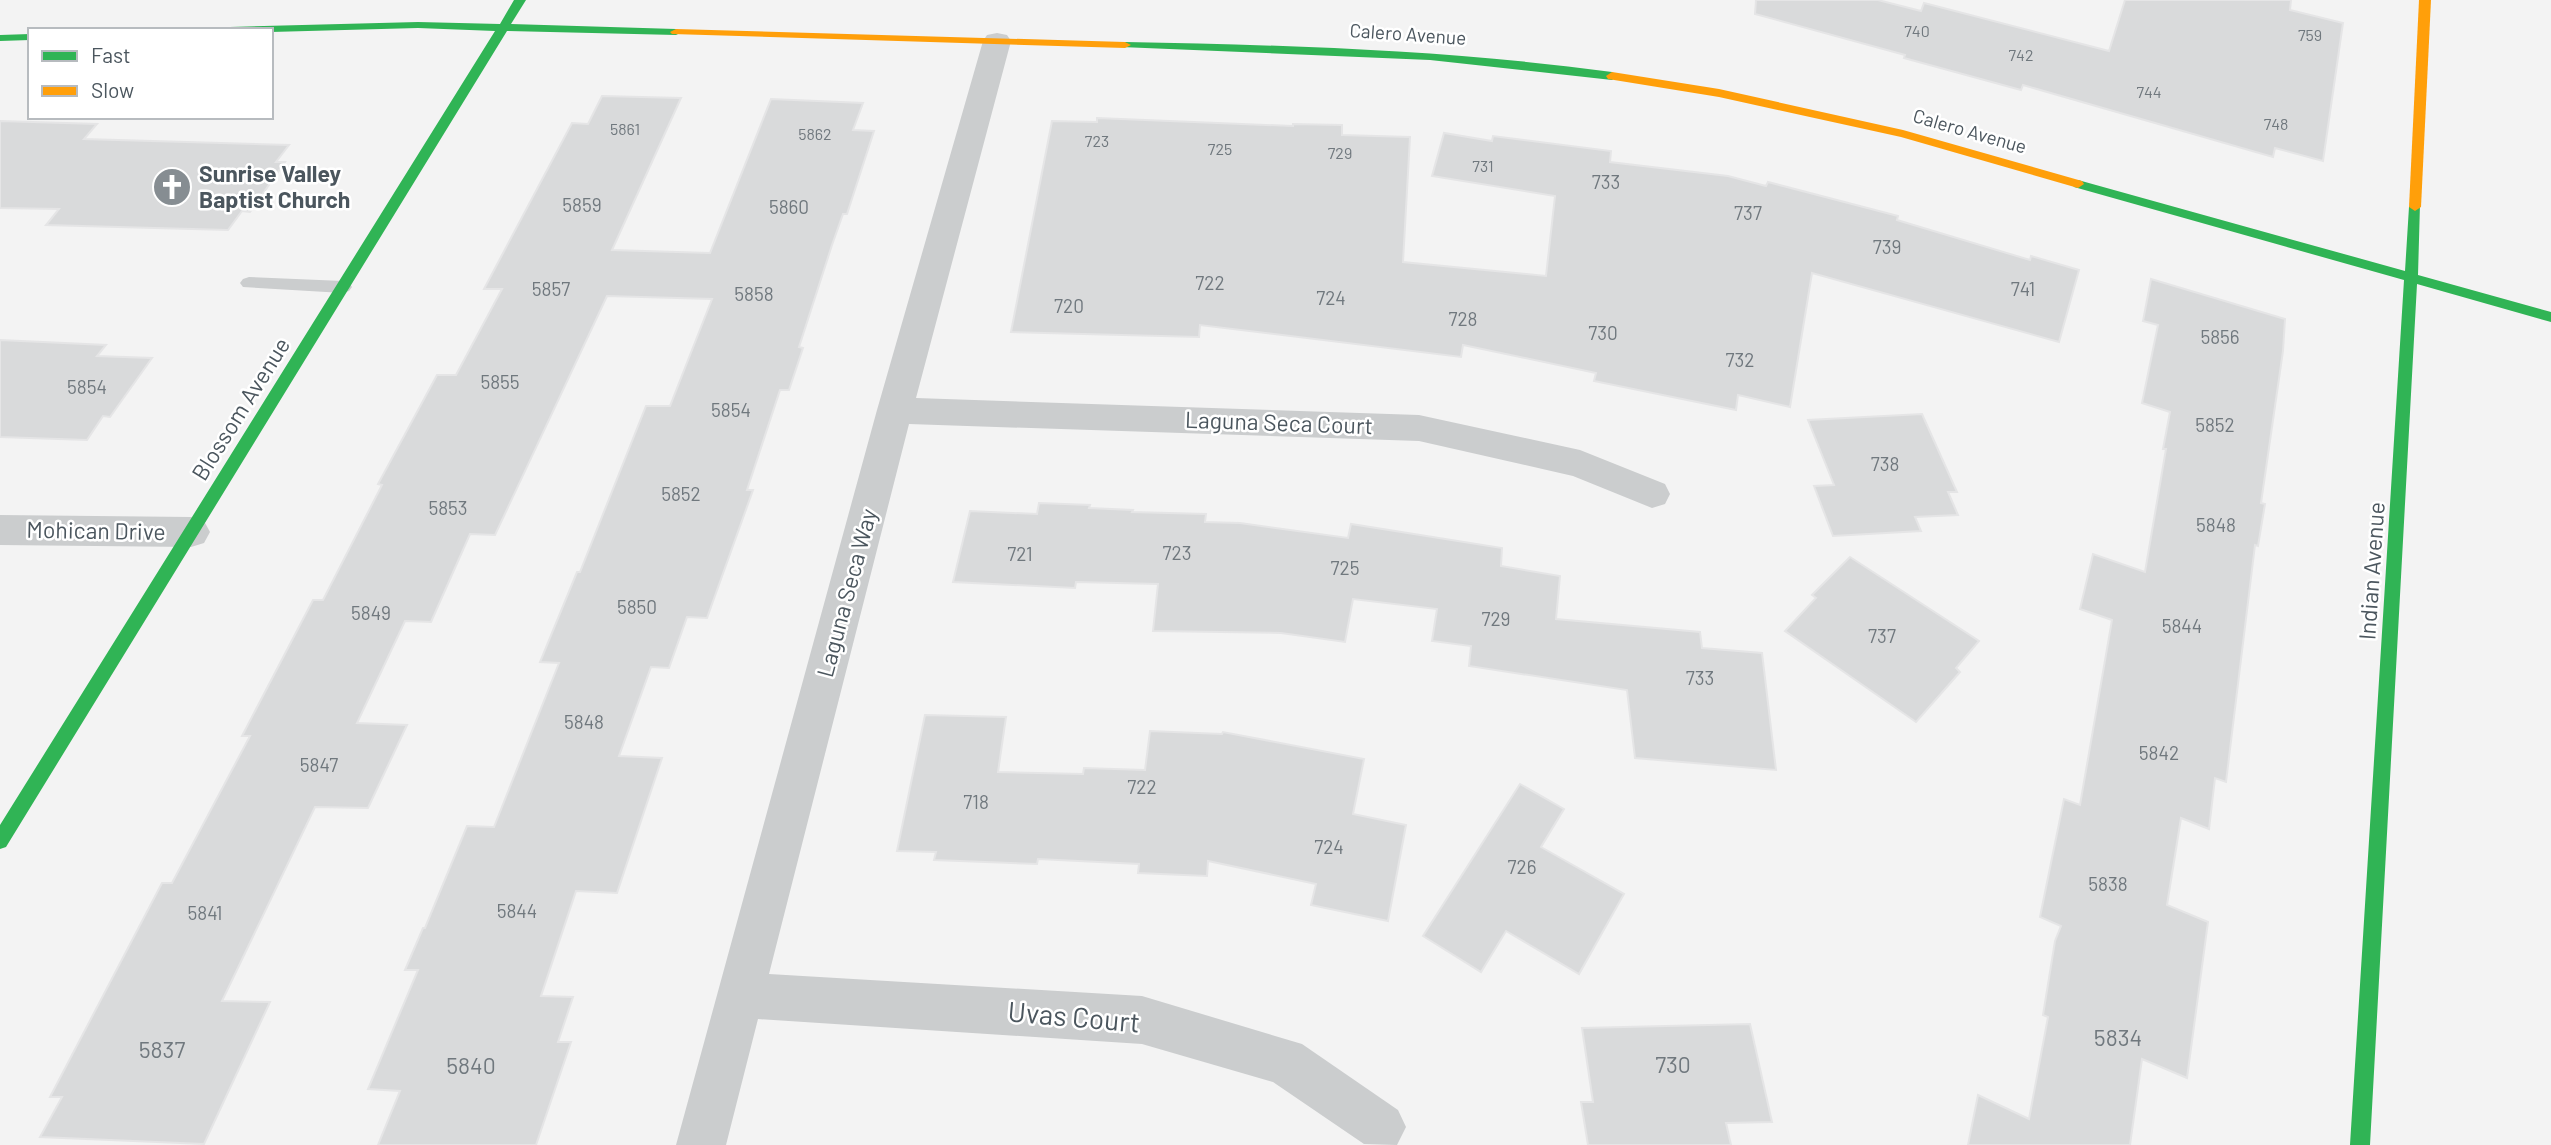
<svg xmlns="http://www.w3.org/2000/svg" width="2551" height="1145" viewBox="0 0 2551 1145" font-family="Barlow,sans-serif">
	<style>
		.building { fill: #d9dadb; stroke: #e5e5e6; stroke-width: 2 }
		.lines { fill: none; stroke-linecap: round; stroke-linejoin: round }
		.lane { fill: #cbcdce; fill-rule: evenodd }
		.street { fill: #cbcdce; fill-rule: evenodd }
		.fast { fill: #30b455; fill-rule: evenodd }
		.slow { fill: #ff9f0a; fill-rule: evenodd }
		.labels { text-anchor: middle; stroke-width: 5; stroke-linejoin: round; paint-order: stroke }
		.far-number-label { font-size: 16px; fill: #70787e }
		.far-street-label { font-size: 19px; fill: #4b565e; stroke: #fff }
		.number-label { font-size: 19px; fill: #70787e }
		.poi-label { font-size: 23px; font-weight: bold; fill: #4b565e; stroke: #fff; text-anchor: start }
		.street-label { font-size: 23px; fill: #4b565e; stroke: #fff }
		.near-number-label { font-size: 23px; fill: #70787e }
		.near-street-label { font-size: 28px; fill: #4b565e; stroke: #fff }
	</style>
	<rect width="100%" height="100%" fill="#f3f3f3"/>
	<g class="building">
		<path d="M1756,0H1878L1921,11L1924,3L2109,51L2125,0H2291L2290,10L2343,23L2323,161L2275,148L2273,157L2023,85L2021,90L1904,58L1905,55L1755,14Z"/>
		<path d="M602,96L681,98L612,250L710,253L771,99L863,103L853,130L874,131L847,214H843L832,245L799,347L803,348L789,390H780L747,490H753L707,618L687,617L669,668L651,667L619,756L662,758L617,893L576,891L541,996L573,997L558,1042H571L536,1145H378L400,1091L368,1089L418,970H405L423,928H425L467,826L494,827L559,663L540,662L577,572H580L646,406H670L712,299L607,296L495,535L470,534L431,622L405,621L357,723L407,725L368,808L315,807L222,1001L270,1002L204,1144L40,1137L62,1097H50L162,883H172L250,736H242L313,600H323L382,485L378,484L437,375H456L502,289H484L572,123L588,124Z"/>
		<path d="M1097,118L1293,126V124L1342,125V135L1410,137L1403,262L1546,276L1555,196L1432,176L1444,133L1492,141L1493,136L1611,151L1610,162L1728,176L1766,186L1768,182L1898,216L1897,220L2030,260L2031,256L2079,270L2059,342L1812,273L1790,407L1738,395L1736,410L1594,381L1596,373L1463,345L1461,357L1200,325L1199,337L1011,332L1052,121L1097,122Z"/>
		<path d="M0,121L97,124L84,139L289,145L276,162H285L250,212L242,211L228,230L46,225L59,209L0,208Z"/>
		<path d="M2151,279L2285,319L2283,351L2261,503L2265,504L2258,546L2255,545L2226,782L2215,778L2209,829L2181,818L2167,905L2208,922L2187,1078L2142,1059L2130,1145H1968L1978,1095L2029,1119L2048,1017L2043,1015L2055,941L2061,926L2040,917L2064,799L2080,805L2112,620L2080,609L2093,554L2145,572L2166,449H2163L2170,412L2142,403L2158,325L2143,321Z"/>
		<path d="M0,340L106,345L97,356L152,358L110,417L103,416L87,440L0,437Z"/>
		<path d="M1922,414L1957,492H1948L1958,515L1915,517L1921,531L1833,536L1814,486L1834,485L1808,420Z"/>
		<path d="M1039,503L1090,505L1089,508L1133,510L1132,512L1206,514L1205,522L1240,523L1348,538L1351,524L1502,548L1501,566L1560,576L1556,619L1700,632L1702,648L1762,653L1776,770L1635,758L1627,690L1469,666L1471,646L1432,641L1437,609L1353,599L1345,642L1281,633L1153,631L1158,584L1076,582L1075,588L953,582L970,511L1037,514Z"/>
		<path d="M1850,557L1979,641L1956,668L1960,672L1916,722L1785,631L1816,598L1812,595Z"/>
		<path d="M925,715L1006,717L998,772L1083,774L1084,768L1145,770L1150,731L1222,734L1223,732L1364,759L1353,814L1406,825L1388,921L1311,905L1316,884L1208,861L1207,876L1138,873L1139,864L1038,859L1037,864L934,860L936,852L897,851Z"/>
		<path d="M1520,784L1564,809L1541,847L1624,894L1579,974L1506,931L1481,972L1423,936Z"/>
		<path d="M1750,1024L1772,1122L1726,1123L1731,1145H1588L1581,1102H1593L1582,1028Z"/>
	</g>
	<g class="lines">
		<path class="lane" d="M249,277L343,281L349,283L352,287L349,291L343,293L243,287L240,283L243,279Z"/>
		<g class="street">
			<path d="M997,33L1007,35L1011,41L916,398L1419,415L1580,450L1665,484L1670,494L1665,504L1652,508L1573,476L1419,441L909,424L769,974L1142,996L1302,1044L1398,1110L1406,1127L1397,1145L1364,1144L1273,1082L1142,1044L758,1019L726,1145H676L877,410L983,41L987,35Z"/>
			<path d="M0,515L191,517L204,521L210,532L204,543L191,547L0,545Z"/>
		</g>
		<g class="fast">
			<path d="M514,0H526L511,24L676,29L682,32L676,35L507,31L6,847L0,849V825L495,31L418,28L271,32V30H224L230,27L418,22L500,24Z"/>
			<path d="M30,34V40L0,41V35Z"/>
			<path d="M1125,42C1288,45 1450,50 1612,72L1618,76L1612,80L1430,60L1121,47V43Z"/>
			<path d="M2078,180L2405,271L2409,207L2415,203L2420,204L2418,275L2551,312V322L2417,284L2370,1145H2350L2404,280L2074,187L2072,184Z"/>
		</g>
		<g class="slow">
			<path d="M2419,0H2431L2421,207L2415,211L2409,207Z"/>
			<path d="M676,29L1125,42L1131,45L1125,48L672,34L670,32Z"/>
			<path d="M1612,72L1719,89L1903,130L2082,181L2084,184L2078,188L1901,137L1719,97L1608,79L1606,76Z"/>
		</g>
	</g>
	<defs>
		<symbol id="church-disc" viewBox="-11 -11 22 22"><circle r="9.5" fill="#868d92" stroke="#fff"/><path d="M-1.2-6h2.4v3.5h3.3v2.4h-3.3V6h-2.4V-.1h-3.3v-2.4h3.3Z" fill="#fff"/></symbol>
	</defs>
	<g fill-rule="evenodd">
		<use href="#church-disc" x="150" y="165" width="44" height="44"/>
	</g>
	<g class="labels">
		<g class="far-number-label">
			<text x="1917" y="37">740</text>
			<text x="2310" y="41">759</text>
			<text x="2021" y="61">742</text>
			<text x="2149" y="98">744</text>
			<text x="2276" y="130">748</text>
			<text x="625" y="135">5861</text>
			<text x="815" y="140">5862</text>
			<text x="1097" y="147">723</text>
			<text x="1220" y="155">725</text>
			<text x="1340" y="159">729</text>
			<text x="1483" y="172">731</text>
		</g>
		<g class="far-street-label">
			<text transform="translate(1408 34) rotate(4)" y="7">Calero Avenue</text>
			<text transform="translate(1970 131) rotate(16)" y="7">Calero Avenue</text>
		</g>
		<g class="number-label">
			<text x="1606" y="189">733</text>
			<text x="582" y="212">5859</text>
			<text x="789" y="214">5860</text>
			<text x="1748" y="220">737</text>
			<text x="1887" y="254">739</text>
			<text x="1210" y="290">722</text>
			<text x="551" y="296">5857</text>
			<text x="2023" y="296">741</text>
			<text x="754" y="301">5858</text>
			<text x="1331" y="305">724</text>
			<text x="1069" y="313">720</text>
			<text x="1463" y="326">728</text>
			<text x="1603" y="340">730</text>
			<text x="2220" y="344">5856</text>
			<text x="1740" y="367">732</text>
			<text x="500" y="389">5855</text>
			<text x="87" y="394">5854</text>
			<text x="731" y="417">5854</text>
			<text x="2215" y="432">5852</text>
			<text x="1885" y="471">738</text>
			<text x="681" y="501">5852</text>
			<text x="448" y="515">5853</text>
			<text x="2216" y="532">5848</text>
			<text x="1177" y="560">723</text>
			<text x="1020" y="561">721</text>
			<text x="1345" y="575">725</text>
			<text x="637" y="614">5850</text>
			<text x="371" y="620">5849</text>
			<text x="1496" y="626">729</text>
			<text x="2182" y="633">5844</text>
			<text x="1882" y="643">737</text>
			<text x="1700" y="685">733</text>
			<text x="584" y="729">5848</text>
			<text x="2159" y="760">5842</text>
			<text x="319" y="772">5847</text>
			<text x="1142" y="794">722</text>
			<text x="976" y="809">718</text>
			<text x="1329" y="854">724</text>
			<text x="1522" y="874">726</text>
			<text x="2108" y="891">5838</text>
			<text x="517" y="918">5844</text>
			<text x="205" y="920">5841</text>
		</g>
		<g class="poi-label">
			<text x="199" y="182">Sunrise Valley<tspan x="199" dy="26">Baptist Church</tspan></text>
		</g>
		<g class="street-label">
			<text transform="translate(241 409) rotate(-58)" y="8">Blossom Avenue</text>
			<text transform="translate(1279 423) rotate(2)" y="8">Laguna Seca Court</text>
			<text transform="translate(96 531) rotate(1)" y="8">Mohican Drive</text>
			<text transform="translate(2372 571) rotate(-86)" y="8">Indian Avenue</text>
			<text transform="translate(847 593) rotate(-75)" y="8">Laguna Seca Way</text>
		</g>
		<g class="near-number-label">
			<text x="2118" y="1046">5834</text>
			<text x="162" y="1058">5837</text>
			<text x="1673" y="1073">730</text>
			<text x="471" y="1074">5840</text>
		</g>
		<g class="near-street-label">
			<text transform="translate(1074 1017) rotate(5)" y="10">Uvas Court</text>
		</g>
	</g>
	<rect x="28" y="28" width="245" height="91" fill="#ffffff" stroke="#b7bbbf" stroke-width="2"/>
	<rect x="42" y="51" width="35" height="10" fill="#30b455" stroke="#b7bbbf" stroke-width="2"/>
	<text x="91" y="63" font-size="21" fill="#4b565e">Fast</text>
	<rect x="42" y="86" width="35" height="10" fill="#ff9f0a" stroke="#b7bbbf" stroke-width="2"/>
	<text x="91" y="98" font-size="21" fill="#4b565e">Slow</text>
</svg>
